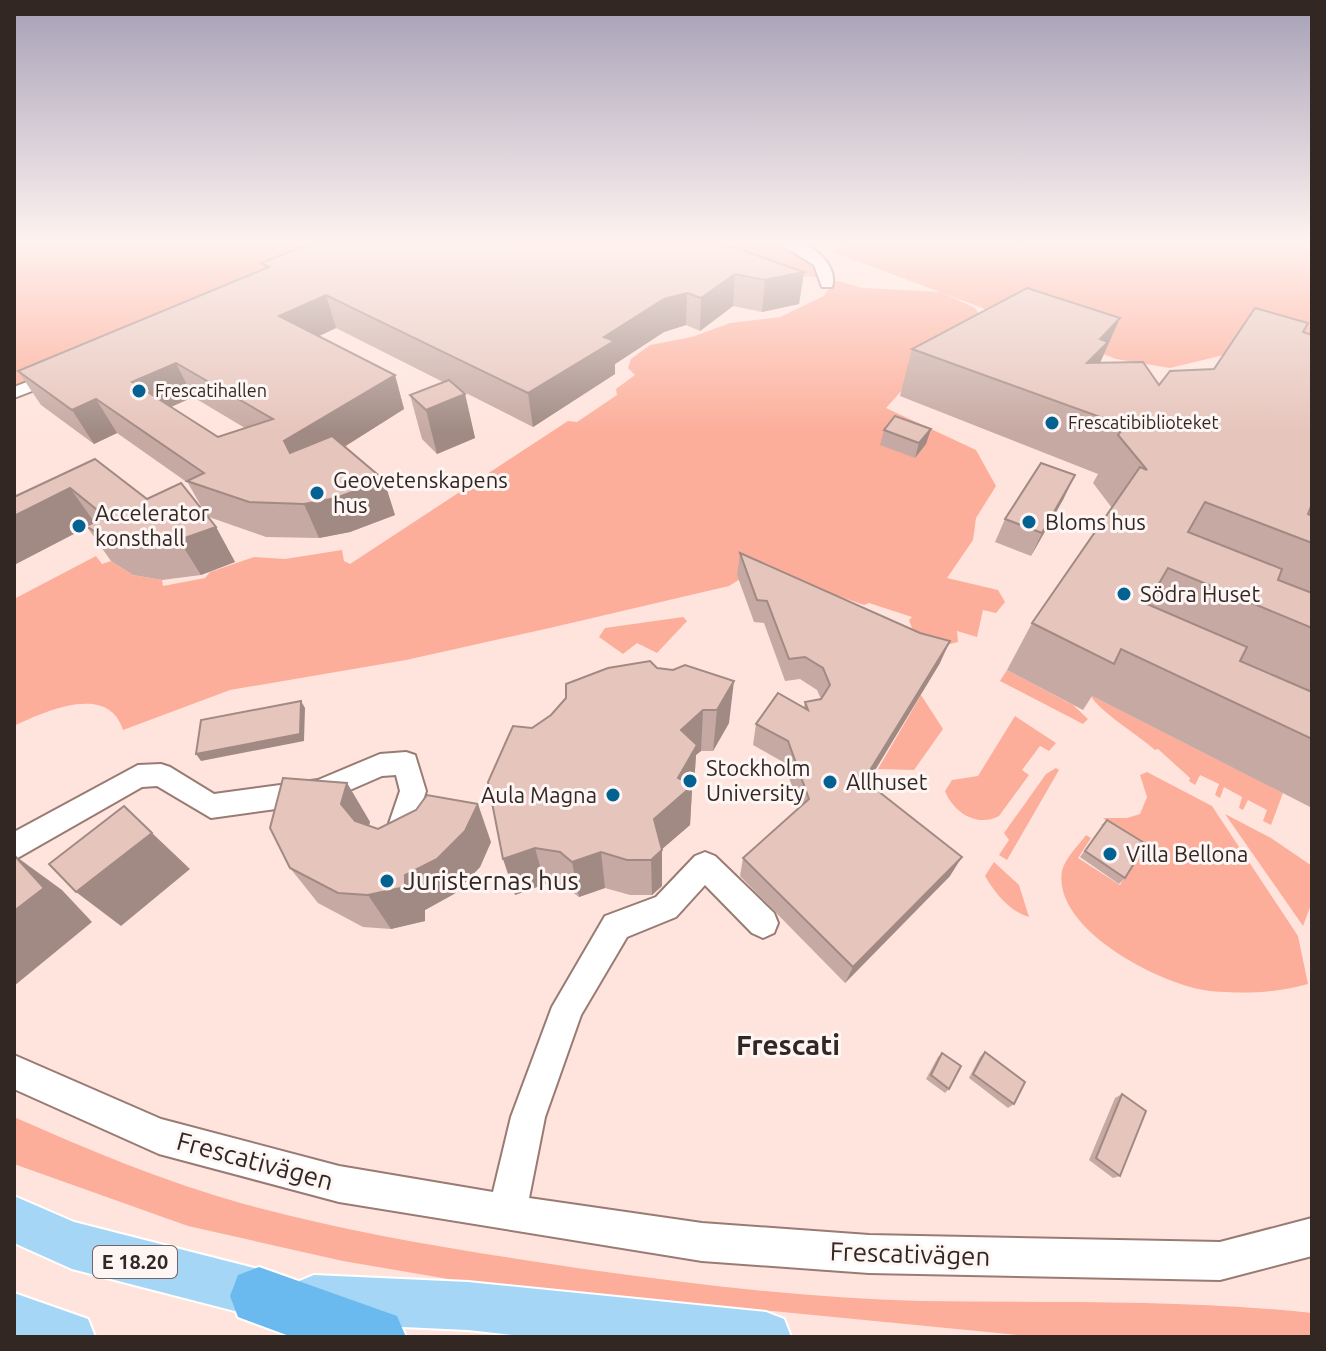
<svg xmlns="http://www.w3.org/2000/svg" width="1326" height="1351" viewBox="0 0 1326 1351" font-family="Ubuntu,sans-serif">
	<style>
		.green { fill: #fcae9a }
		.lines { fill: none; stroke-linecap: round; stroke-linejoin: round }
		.minor-casing { stroke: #997b73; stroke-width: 4 }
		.major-casing { stroke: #fff; stroke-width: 4 }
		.highway-casing { stroke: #fff; stroke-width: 4 }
		.minor { fill: #fff; fill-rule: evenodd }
		.major { fill: #a6d6f6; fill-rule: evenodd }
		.highway { fill: #6abaf0; fill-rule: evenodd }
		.wall { fill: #c6a9a2; fill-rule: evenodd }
		.shaded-wall { fill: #a18a84 }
		.building { fill: #e6c5bc; stroke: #a18a84; stroke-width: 2; fill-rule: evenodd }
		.poi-dot { fill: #036292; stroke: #fdf6f4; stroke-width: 3 }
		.labels { text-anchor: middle; stroke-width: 6; stroke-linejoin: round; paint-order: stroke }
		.far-poi-label { font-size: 18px; fill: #332724; stroke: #fdf6f4; text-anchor: start }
		.shield { fill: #fdf6f4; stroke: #706562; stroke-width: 2 }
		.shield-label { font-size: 20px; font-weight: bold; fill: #332724 }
		.poi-label { font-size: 22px; fill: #332724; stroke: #fdf6f4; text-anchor: start }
		.near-poi-label { font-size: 26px; fill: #332724; stroke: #fdf6f4; text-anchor: start }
		.near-street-label { font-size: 26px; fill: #332724; stroke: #fdf6f4 }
		.near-neighbourhood-label { font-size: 28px; font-weight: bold; fill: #332724; stroke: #fdf6f4 }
	</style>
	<rect width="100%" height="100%" fill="#ffe4dd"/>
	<g class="green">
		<path d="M14,243H353L14,388Z"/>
		<path d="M682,243H775L811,259L823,278L800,276Z"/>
		<path d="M850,243H1312V392L1228,354L1170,368L1116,359L943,293L975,308L979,314L942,346L886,408L976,450L996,486L976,518L973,540L947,578L998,590L1005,602L996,613L983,610L977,637L957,631L958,642L946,645L913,631L909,620L912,617L869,603L864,605L758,568L729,586L554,627L406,660L230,690L123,730C108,682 44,712 14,726V599L96,556L102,564L111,561L133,575L162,580L163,586L205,578L210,572L254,557L285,559L342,550L344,561L350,564L568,421L577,422L617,395L616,389L635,375L628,368L631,359L650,345L692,337L730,323L780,317L824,296L834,280L863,288L940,292L830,251Z"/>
		<path d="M683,617L687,621L657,653L637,643L623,654L599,637L605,628Z"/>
		<path d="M1007,670L1073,705L1088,719L1083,724L1000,681Z"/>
		<path d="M921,695L943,729L914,770L878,769Z"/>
		<path d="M1090,695L1283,793L1271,825L1263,821L1267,810L1248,800L1243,810L1239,808L1242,797L1224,787L1220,798L1215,795L1219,784L1200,775L1195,785L1189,781L1190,778L1158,749L1155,750C1137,734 1101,713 1090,695Z"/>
		<path d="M1015,716L1056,743L1049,751L1040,746L1022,770L1029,775L999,816C977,828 953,812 945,791L952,780L978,776Z"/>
		<path d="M1056,768L1059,770L1007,860L999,855L1009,840L1004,833L1046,774Z"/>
		<path d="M1147,772L1212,806L1298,936L1308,984C1275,993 1245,994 1210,991C1163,986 1052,930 1062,871C1065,858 1078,846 1086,835L1091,838L1078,858L1120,885L1140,851L1101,825L1107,821L1103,818H1127L1140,814L1147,797L1140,775Z"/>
		<path d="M1225,814L1271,838L1312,866V902L1303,926Z"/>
		<path d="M994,862L1019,885L1029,917C1009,911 995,893 985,876Z"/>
		<path d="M14,1117C89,1150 165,1182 244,1204C354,1234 464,1251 577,1268C690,1284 806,1298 920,1301C1051,1303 1182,1299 1312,1313V1337H1039L454,1280L343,1261L188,1226L14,1164Z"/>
	</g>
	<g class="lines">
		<defs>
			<g id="minor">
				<path d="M779,243C786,243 794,242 800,243C818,247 838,269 832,287H822L814,265Z"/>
				<path d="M60,369L68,374L66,378L14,398V387Z"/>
				<path d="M406,752L415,755L426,791L409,844L399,848L389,844L385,835L400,791L396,775L382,776L320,803L211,818L157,786L142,787L14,860V832L138,765L161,764L170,767L214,794L318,780L380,754Z"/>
				<path d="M705,852L715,856L774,913L778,923L774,933L763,938L752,933L705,885L676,917L627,937L581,1015L545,1117L529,1198L702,1223L869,1235L1220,1242L1312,1218V1256L1220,1280L869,1273L702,1261L339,1202L159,1154L14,1089V1055L161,1119L339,1166L493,1192L511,1117L552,1007L605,916L656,897L695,856Z"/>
			</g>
			<g id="major">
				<path d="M14,1196L74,1222L270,1272L287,1279L293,1292L297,1282L314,1275L468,1282L766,1312L784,1319L791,1337H530L468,1330L314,1323L297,1316L291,1303L287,1313L270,1320L72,1269L14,1243Z"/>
				<path d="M14,1293L88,1319L95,1337H14Z"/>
			</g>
			<path id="highway" d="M259,1267L397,1316L406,1337H292L238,1317L230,1296L238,1275Z"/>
		</defs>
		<use href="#minor" class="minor-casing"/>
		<use href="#major" class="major-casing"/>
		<use href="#highway" class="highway-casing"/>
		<use href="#minor" class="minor"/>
		<use href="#major" class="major"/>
		<use href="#highway" class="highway"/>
	</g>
	<g class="wall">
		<path d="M261,263L804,272L799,304L762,312L733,306L700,331L686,325L664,332L615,364V374L533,427L464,392L465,394L475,438L437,454L422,439L410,395L443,382L336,328L319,336L395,375L404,409L344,447L395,515L350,532L319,538L266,537L206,516L216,527L235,562L201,575L162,580L133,575L111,561L87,527L14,565L95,459L147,499L206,515L188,483L117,433L94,444L41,405L18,371L263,269ZM193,397L245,428L218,437L171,407Z"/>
		<path d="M1120,318L1100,363L1159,385L1214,369L1303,332L1312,335V808L1092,696L1083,710L1007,670L1032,623L1112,508L1093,483L1098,474L900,396L912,349Z"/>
		<path d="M931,429L926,444L915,458L880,445L884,430Z"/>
		<path d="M1064,498L1031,556L995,542L1005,519Z"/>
		<path d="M740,553L940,663L867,783L950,876L845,983L740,876L743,858L800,807L783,762L753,745L756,724L804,707L805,702L821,699L817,690L800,679L785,681L764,623L754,622L737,575Z"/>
		<path d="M685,665L729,723L713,751H701L696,755L694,785L692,790L690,825L662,849V886L652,895H630L605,888L579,897L567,888L545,884L515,895L532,728L657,668L673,670Z"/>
		<path d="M347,783L370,822L369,826L378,829L491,842L480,867L454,894L425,910V921L391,929L363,927L318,903L290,868Z"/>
		<path d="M1107,820L1125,878L1119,884L1080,857Z"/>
		<path d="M985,1052L1014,1104L1008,1108L969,1078L980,1057Z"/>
		<path d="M942,1053L949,1089L945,1093L926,1079L938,1057Z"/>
		<path d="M1122,1094L1120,1176L1113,1178L1089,1160L1115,1098Z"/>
	</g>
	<g class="shaded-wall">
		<path d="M804,272L799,304L762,312L765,280Z"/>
		<path d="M735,274L733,306L700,331L701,298Z"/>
		<path d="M687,293L686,325L664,332L615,364V374L533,427L528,393L604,337L664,299Z"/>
		<path d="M326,295L336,328L292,349L279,316Z"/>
		<path d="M1120,318L1099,365L1087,363L1100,339Z"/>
		<path d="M176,363L193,397L151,416L132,382Z"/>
		<path d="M395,375L404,409L298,476L284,441Z"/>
		<path d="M465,394L475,438L437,454L426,410Z"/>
		<path d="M96,399L117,433L94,444L72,410Z"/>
		<path d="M931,429L926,444L915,458L919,443Z"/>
		<path d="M1075,475L1064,498L1031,556L1042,533Z"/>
		<path d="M384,480L395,515L350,532L319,538L304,504Z"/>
		<path d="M70,488L95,523L14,565V516Z"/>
		<path d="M216,527L235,562L201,575L179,540Z"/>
		<path d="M950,641L940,663L857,800L864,780Z"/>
		<path d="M734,681L729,723L713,751L717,710Z"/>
		<path d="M301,701L305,708L304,741L201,761L196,754Z"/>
		<path d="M703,710L701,751L696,755L694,785L692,790L690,825L654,856V819L681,730Z"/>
		<path d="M347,783L370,822L364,842L341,804Z"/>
		<path d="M478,804L491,842L480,867L454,894L425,910V921L391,929L368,895L405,875Z"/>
		<path d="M152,833L190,869L121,926L76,892Z"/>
		<path d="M535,848L545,884L515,895L503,859Z"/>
		<path d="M662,850V886L652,895L651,860Z"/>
		<path d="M601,852L605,888L579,897L572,862Z"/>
		<path d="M14,855L62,890L92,922L14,986Z"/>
		<path d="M962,857L950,876L845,983L853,967Z"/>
	</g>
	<g class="building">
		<path d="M312,243H722L804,272L765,280L735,274L701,298L687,293L664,299L604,337L614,341L528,393L326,295L279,316L395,375L284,441L290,453L332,436L384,480L336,498L304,504L249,502L187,481L204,473L96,399L72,410L18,371L269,267L261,263ZM176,363L273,419L218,437L132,382Z"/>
		<path d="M1027,288L1120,318L1100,339L1108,342L1087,363L1143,362L1159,385L1170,371L1214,369L1255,308L1308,323L1303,332L1312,335V504L1308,514L1312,516V543L1205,502L1188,532L1282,569L1278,580L1312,593V628L1168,568L1147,604L1247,647L1240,661L1312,692V739L1121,649L1114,664L1032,623L1140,467L1147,470L1118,435L1125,426L912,349Z"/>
		<path d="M449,380L465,394L426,410L410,395Z"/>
		<path d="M895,416L931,429L919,443L884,430Z"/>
		<path d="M95,459L147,499L181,483L216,527L179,540L139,545L109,540L86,526L106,517L70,488L14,516V497Z"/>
		<path d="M1041,463L1075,475L1042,533L1005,519Z"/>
		<path d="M740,553L920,633L950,641L864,780L962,857L853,967L743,858L809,799L788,741L756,724L778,693L808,710L805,702L821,699L830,685L823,668L805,657L789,659L767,601L757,600Z"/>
		<path d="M650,661L657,668L673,670L685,665L734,681L717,710H703L681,730L697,745L678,778L692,786L654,819L662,850L651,860H627L601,852L572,862L560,852L535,848L503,859L488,782L513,726L532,728L551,715L566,698V684L608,668Z"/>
		<path d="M301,701L300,734L196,754L201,720Z"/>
		<path d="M283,778L347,783L341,804L355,821L378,829L416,810L427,795L478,804L465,831L437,859L405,875V887L368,895L338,893L290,868L270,828Z"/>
		<path d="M124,806L152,833L76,892L49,864Z"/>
		<path d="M1107,820L1146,844L1125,878L1085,851Z"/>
		<path d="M14,855L44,888L14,911Z"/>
		<path d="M985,1052L1025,1082L1014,1104L973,1074Z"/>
		<path d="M942,1053L961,1066L949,1089L931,1075Z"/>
		<path d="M1122,1094L1146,1111L1120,1176L1096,1158Z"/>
	</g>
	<linearGradient id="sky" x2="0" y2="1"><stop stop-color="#a6a0b6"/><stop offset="0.56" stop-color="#fff3f0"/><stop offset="1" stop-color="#fff3f0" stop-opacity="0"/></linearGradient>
	<rect width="1326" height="432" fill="url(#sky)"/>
	<g class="poi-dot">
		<circle cx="139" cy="391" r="8"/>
		<circle cx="1052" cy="423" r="8"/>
		<circle cx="317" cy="493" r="8"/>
		<circle cx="1029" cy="522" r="8"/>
		<circle cx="79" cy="526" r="8"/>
		<circle cx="1124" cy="594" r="8"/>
		<circle cx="690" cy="781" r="8"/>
		<circle cx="830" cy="782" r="8"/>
		<circle cx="613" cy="795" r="8"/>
		<circle cx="1110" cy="854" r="8"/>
		<circle cx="387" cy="881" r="8"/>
	</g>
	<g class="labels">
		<g class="far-poi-label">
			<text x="155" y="397">Frescatihallen</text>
			<text x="1068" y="429">Frescatibiblioteket</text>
		</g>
		<rect class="shield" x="93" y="1246" width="84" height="32" rx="6"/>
		<g class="shield-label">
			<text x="135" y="1269">E 18.20</text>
		</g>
		<g class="poi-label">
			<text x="333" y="488">Geovetenskapens<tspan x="333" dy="25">hus</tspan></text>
			<text x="95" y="521">Accelerator<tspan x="95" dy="25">konsthall</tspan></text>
			<text x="1045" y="530">Bloms hus</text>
			<text x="1140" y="602">Södra Huset</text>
			<text x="706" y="776">Stockholm<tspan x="706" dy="25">University</tspan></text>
			<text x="846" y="790">Allhuset</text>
			<text x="597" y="803" text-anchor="end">Aula Magna</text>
			<text x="1126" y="862">Villa Bellona</text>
		</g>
		<g class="near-poi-label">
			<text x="403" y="890">Juristernas hus</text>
		</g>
		<g class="near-street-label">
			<text transform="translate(255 1161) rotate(15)" y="9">Frescativägen</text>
			<text transform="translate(910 1254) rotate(2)" y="9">Frescativägen</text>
		</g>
		<g class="near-neighbourhood-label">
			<text x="788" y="1055">Frescati</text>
		</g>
	</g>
	<rect width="1326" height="1351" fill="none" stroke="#332724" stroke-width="32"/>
</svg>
